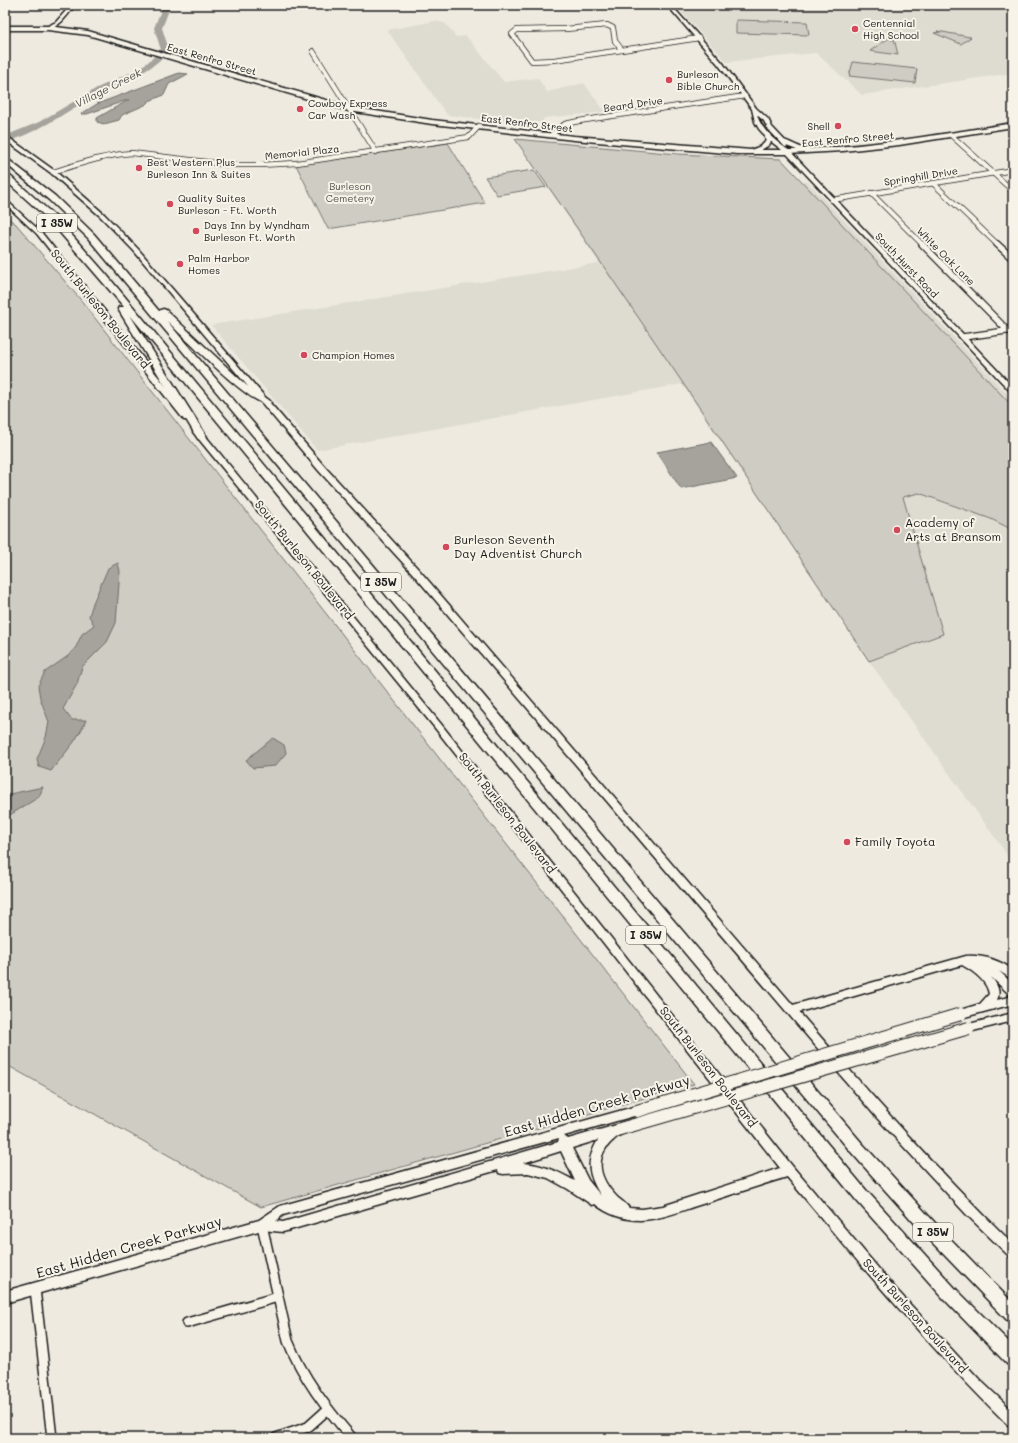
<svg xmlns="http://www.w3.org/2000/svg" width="1018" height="1443" viewBox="0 0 1018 1443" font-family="Mali,sans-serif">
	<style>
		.built { fill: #dedbd1 }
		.green { fill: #cfccc3; stroke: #767470 }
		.water { fill: #a6a39d; stroke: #6f6d69 }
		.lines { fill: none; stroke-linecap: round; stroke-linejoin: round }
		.river { fill: #a6a39d; fill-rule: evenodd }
		.minor-far2-casing { stroke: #1c1c1c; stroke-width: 6 }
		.minor-far1-casing { stroke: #1c1c1c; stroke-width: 8 }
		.minor-casing { stroke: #1c1c1c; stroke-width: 12 }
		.tertiary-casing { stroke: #1c1c1c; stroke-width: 3 }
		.secondary-casing { stroke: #1c1c1c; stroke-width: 3 }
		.motorway-casing { stroke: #1c1c1c; stroke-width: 3 }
		.minor-far2 { stroke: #f7f3e8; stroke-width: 4.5 }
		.minor-far1 { stroke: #f7f3e8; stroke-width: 5.5 }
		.minor { stroke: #f7f3e8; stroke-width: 9 }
		.tertiary { fill: #f7f3e8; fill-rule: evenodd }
		.secondary { fill: #f7f3e8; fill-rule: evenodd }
		.motorway { fill: #f7f3e8; fill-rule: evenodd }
		.secondary-bridge-casing { stroke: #1c1c1c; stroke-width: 14; stroke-linecap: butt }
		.secondary-bridge { stroke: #f7f3e8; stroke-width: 12 }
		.poi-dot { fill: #d1495b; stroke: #f7f3e8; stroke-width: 1.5 }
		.labels { text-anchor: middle; stroke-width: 4; stroke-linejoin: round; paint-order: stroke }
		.far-poi-label { font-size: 10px; fill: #1c1c1c; stroke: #f7f3e8; text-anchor: start }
		.far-street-label { font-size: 10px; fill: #1c1c1c; stroke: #f7f3e8 }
		.far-park-label { font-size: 10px; fill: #52514e; stroke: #f7f3e8 }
		.far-water-label { font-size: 11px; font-style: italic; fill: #535250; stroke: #f7f3e8 }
		.shield { fill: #f7f3e8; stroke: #5e5c59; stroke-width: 1 }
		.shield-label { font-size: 11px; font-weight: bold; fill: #1c1c1c }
		.street-label { font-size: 12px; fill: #1c1c1c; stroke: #f7f3e8 }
		.poi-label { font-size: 12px; fill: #1c1c1c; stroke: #f7f3e8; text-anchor: start }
		.near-street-label { font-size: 14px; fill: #1c1c1c; stroke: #f7f3e8 }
	</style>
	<rect width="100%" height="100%" fill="#eeeae0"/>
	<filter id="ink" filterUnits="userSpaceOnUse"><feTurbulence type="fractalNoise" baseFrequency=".025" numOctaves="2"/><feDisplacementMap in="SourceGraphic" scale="8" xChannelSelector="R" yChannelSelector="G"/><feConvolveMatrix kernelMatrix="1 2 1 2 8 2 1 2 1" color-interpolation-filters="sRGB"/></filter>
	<g filter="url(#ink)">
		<g class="built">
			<path d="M675,5H1013V73L862,95L816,53L727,62Z"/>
			<path d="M436,21L446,24L456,37L466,36L504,82L538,78L547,92L584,83L605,112L544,118L542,122L521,124L447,115L387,30Z"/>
			<path d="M531,162L808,182L1013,400V863L869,661L682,384L317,450L211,325L599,263Z"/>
		</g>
		<g class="green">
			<path d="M736,20L807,22L809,35L736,33Z"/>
			<path d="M937,31L970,37H971L961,44L934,33L940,32Z"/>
			<path d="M889,38V39L893,40L894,38L898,55L870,51Z"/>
			<path d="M853,62L917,69L915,83L849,76Z"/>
			<path d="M515,139L678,154L781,159L1013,407V530L991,519L919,493L903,497L943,634L869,661C752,486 636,311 515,139Z"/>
			<path d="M448,143L485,203L328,229L296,165Z"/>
			<path d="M534,170L546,187L497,195L485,177Z"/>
			<path d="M5,216L16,224L80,299L694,1084L261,1207L5,1064Z"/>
		</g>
		<g class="water">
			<path d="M179,73L188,74L169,84L164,95L149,101L145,105L122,115L119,120L104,124L97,122V118L130,99L87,114H81L97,104Z"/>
			<path d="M711,442L737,478L681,489L657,452Z"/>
			<path d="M118,563L120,571L116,623L107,642L82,667L77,684L63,709L72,720H86L82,729L74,742L51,771L39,767L37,759L46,737L49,722L40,698L38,686L45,672L68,656L76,647L82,634L94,625L89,616L93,603L108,568Z"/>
			<path d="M273,738L284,745L286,753L275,766L253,768L246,760Z"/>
			<path d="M43,787L39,797L5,818V795Z"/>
		</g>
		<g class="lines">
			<path class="river" d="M163,5H171L162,28L169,50C151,74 123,80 97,94C67,111 39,133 5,142V136L39,122L97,88L136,70L148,62L161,50L154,28Z"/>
			<defs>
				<g id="minor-far2">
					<path d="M607,25L613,28L615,41L622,50L554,60L532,61L512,34L517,30L566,29Z"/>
					<path d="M622,50L699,38"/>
					<path d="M313,51L376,152"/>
					<path d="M552,134L565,124L579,121L745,96"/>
					<path d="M951,135L1013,191"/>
					<path d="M53,172C79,164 105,155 132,153L232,165H260L297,163L469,137L479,126"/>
					<path d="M933,183L998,245"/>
					<path d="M871,193L923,245"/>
					<path d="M832,200L1013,170"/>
				</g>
				<g id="minor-far1">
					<path d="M922,244L1008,331"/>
					<path d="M997,244L1013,259"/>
					<path d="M963,337L1013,330"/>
				</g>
				<g id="minor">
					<path d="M262,1225L288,1341C303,1378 326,1408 352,1438"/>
					<path d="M35,1289L52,1438"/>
					<path d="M187,1323L278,1297"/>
					<path d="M276,1438L308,1427L327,1410"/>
				</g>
				<g id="tertiary">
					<path d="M71,5H75C68,14 59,29 46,29V27L56,22Z"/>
					<path d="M667,5H671L722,62L756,108L768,119L772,127L790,146L785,147L768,129L764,121L757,115C762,131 776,142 790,151L1013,387V393L1011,392L786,153L769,140L759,129L755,122L752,109L718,64Z"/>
				</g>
				<g id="secondary">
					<path d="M5,26H48L88,31L350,107L432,120L574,136L751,150C757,147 763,147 766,140L764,134L767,132L770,134L772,140L769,145L761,150H797L789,147L779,141V139C785,139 796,146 803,148L804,149C874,146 943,134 1013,123V127L899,145L843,151L788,154H737L574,140L432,124L349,111L88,35L48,30H5Z"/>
					<path d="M5,135L55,171L104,214L138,249L325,467L420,571L793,1005L966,956C983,955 999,960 1013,970V980L999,971L1013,984V995L1009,994L991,977C997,984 1001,991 997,1000L1013,996V1004L961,1018L957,1017L956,1014L957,1011L980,1004L989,994C987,981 973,971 962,965L799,1012C868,1092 937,1170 1013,1244V1258L1009,1256L966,1214L877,1118L414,575L319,471L134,251L100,216L51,173L5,140Z"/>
					<path d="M5,199L41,232L190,416V420H184L37,234L5,204Z"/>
					<path d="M193,428H199L441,724L793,1167L895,1288L979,1379L1013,1411V1426L1008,1425C929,1347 858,1262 787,1177C757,1186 728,1196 699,1205C680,1211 660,1220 640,1220C624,1220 607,1214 595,1204L592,1205L568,1189L548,1178L528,1173L503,1174L499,1173L498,1170L283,1232L262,1230L5,1303V1291L259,1220L280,1206L637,1106L641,1108L643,1111L641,1114L564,1136L568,1139L620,1124L624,1125L626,1129L624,1133C618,1135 610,1143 606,1148C594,1166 604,1184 618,1198C622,1201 626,1204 629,1208L642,1209L663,1206L780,1168L435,728L193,432ZM559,1138L558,1142L283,1222L276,1221L283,1215ZM598,1140C585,1162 588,1175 601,1196L588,1180L572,1148ZM561,1151L575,1181C559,1172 542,1164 523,1163Z"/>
					<path d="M1013,1013V1021L969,1032L965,1031L964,1028L965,1025Z"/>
				</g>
				<g id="motorway">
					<path d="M5,157L55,196L94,234L159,311L163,309L166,310L246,385L269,400L271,402L269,404C253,408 182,335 167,321L861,1142L937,1225L1013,1303V1322L1007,1320L925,1235L851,1152L88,238L49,200L5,163Z"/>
					<path d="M5,174H8L55,216L106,274L866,1190L956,1289L1013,1346V1366L1007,1364L944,1299L856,1200L130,315L207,437L202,440L198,439L118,309L119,307H124L49,220L5,180Z"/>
				</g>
			</defs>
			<use href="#minor-far2" class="minor-far2-casing"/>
			<use href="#minor-far1" class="minor-far1-casing"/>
			<use href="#minor" class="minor-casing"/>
			<use href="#tertiary" class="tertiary-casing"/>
			<use href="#secondary" class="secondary-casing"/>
			<use href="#motorway" class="motorway-casing"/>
			<use href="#minor-far2" class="minor-far2"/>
			<use href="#minor-far1" class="minor-far1"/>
			<use href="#minor" class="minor"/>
			<use href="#tertiary" class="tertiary"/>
			<use href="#secondary" class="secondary"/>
			<use href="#motorway" class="motorway"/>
			<defs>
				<g id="secondary-bridge">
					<path d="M637,1111L961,1014"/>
					<path d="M620,1129L969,1028"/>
				</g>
			</defs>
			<use href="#secondary-bridge" class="secondary-bridge-casing"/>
			<use href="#secondary-bridge" class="secondary-bridge"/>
		</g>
	</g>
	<g class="poi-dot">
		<circle cx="855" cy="29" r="4"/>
		<circle cx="669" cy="80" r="4"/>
		<circle cx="300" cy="109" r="4"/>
		<circle cx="838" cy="126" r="4"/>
		<circle cx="139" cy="168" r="4"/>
		<circle cx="170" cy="204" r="4"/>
		<circle cx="196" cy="231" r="4"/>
		<circle cx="180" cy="264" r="4"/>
		<circle cx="304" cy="355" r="4"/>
		<circle cx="897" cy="530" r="4"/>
		<circle cx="446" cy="547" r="4"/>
		<circle cx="847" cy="842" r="4"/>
	</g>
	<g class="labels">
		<g class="far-poi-label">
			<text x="863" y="27">Centennial<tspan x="863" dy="12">High School</tspan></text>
			<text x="677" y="78">Burleson<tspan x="677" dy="12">Bible Church</tspan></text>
			<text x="308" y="107">Cowboy Express<tspan x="308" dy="12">Car Wash</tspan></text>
			<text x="830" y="130" text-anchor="end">Shell</text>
			<text x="147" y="166">Best Western Plus<tspan x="147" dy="12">Burleson Inn &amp; Suites</tspan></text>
			<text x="178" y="202">Quality Suites<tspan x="178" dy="12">Burleson - Ft. Worth</tspan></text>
			<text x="204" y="229">Days Inn by Wyndham<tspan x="204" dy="12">Burleson Ft. Worth</tspan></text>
			<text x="188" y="262">Palm Harbor<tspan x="188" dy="12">Homes</tspan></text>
			<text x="312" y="359">Champion Homes</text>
		</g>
		<g class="far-street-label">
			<text transform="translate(212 59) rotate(16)" y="4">East Renfro Street</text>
			<text transform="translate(633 104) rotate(-8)" y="4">Beard Drive</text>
			<text transform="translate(527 123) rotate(7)" y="4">East Renfro Street</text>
			<text transform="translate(848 139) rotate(-5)" y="4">East Renfro Street</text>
			<text transform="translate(302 152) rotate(-6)" y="4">Memorial Plaza</text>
			<text transform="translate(921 176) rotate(-9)" y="4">Springhill Drive</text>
			<text transform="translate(946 256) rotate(45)" y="4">White Oak Lane</text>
			<text transform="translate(907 265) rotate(46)" y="4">South Hurst Road</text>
		</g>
		<g class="far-park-label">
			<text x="350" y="190">Burleson<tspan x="350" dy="12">Cemetery</tspan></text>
		</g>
		<g class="far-water-label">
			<text transform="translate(108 88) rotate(-27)" y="4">Village Creek</text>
		</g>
		<g class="shield">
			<rect x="37" y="214" width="40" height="18" rx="3"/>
			<rect x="361" y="573" width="40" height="18" rx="3"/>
			<rect x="626" y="926" width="40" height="18" rx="3"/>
			<rect x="913" y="1223" width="40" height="18" rx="3"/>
		</g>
		<g class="shield-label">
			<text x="57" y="227">I 35W</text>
			<text x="381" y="586">I 35W</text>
			<text x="646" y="939">I 35W</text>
			<text x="933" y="1236">I 35W</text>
		</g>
		<g class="street-label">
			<text transform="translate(100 309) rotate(51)" y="4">South Burleson Boulevard</text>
			<text transform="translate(304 560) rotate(51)" y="4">South Burleson Boulevard</text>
			<text transform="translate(507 813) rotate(52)" y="4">South Burleson Boulevard</text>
			<text transform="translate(708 1067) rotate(52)" y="4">South Burleson Boulevard</text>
			<text transform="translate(915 1316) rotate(48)" y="4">South Burleson Boulevard</text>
		</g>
		<g class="poi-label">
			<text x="905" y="527">Academy of<tspan x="905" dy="14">Arts at Bransom</tspan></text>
			<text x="454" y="544">Burleson Seventh<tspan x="454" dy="14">Day Adventist Church</tspan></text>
			<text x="855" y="846">Family Toyota</text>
		</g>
		<g class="near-street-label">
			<text transform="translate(597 1106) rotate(-16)" y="5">East Hidden Creek Parkway</text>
			<text transform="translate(129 1247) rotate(-16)" y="5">East Hidden Creek Parkway</text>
		</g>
	</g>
	<rect width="1018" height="1443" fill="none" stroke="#f7f3e8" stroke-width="20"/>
	<rect x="10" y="10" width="998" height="1423" fill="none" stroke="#1c1c1c" stroke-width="1.5" filter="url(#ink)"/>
</svg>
